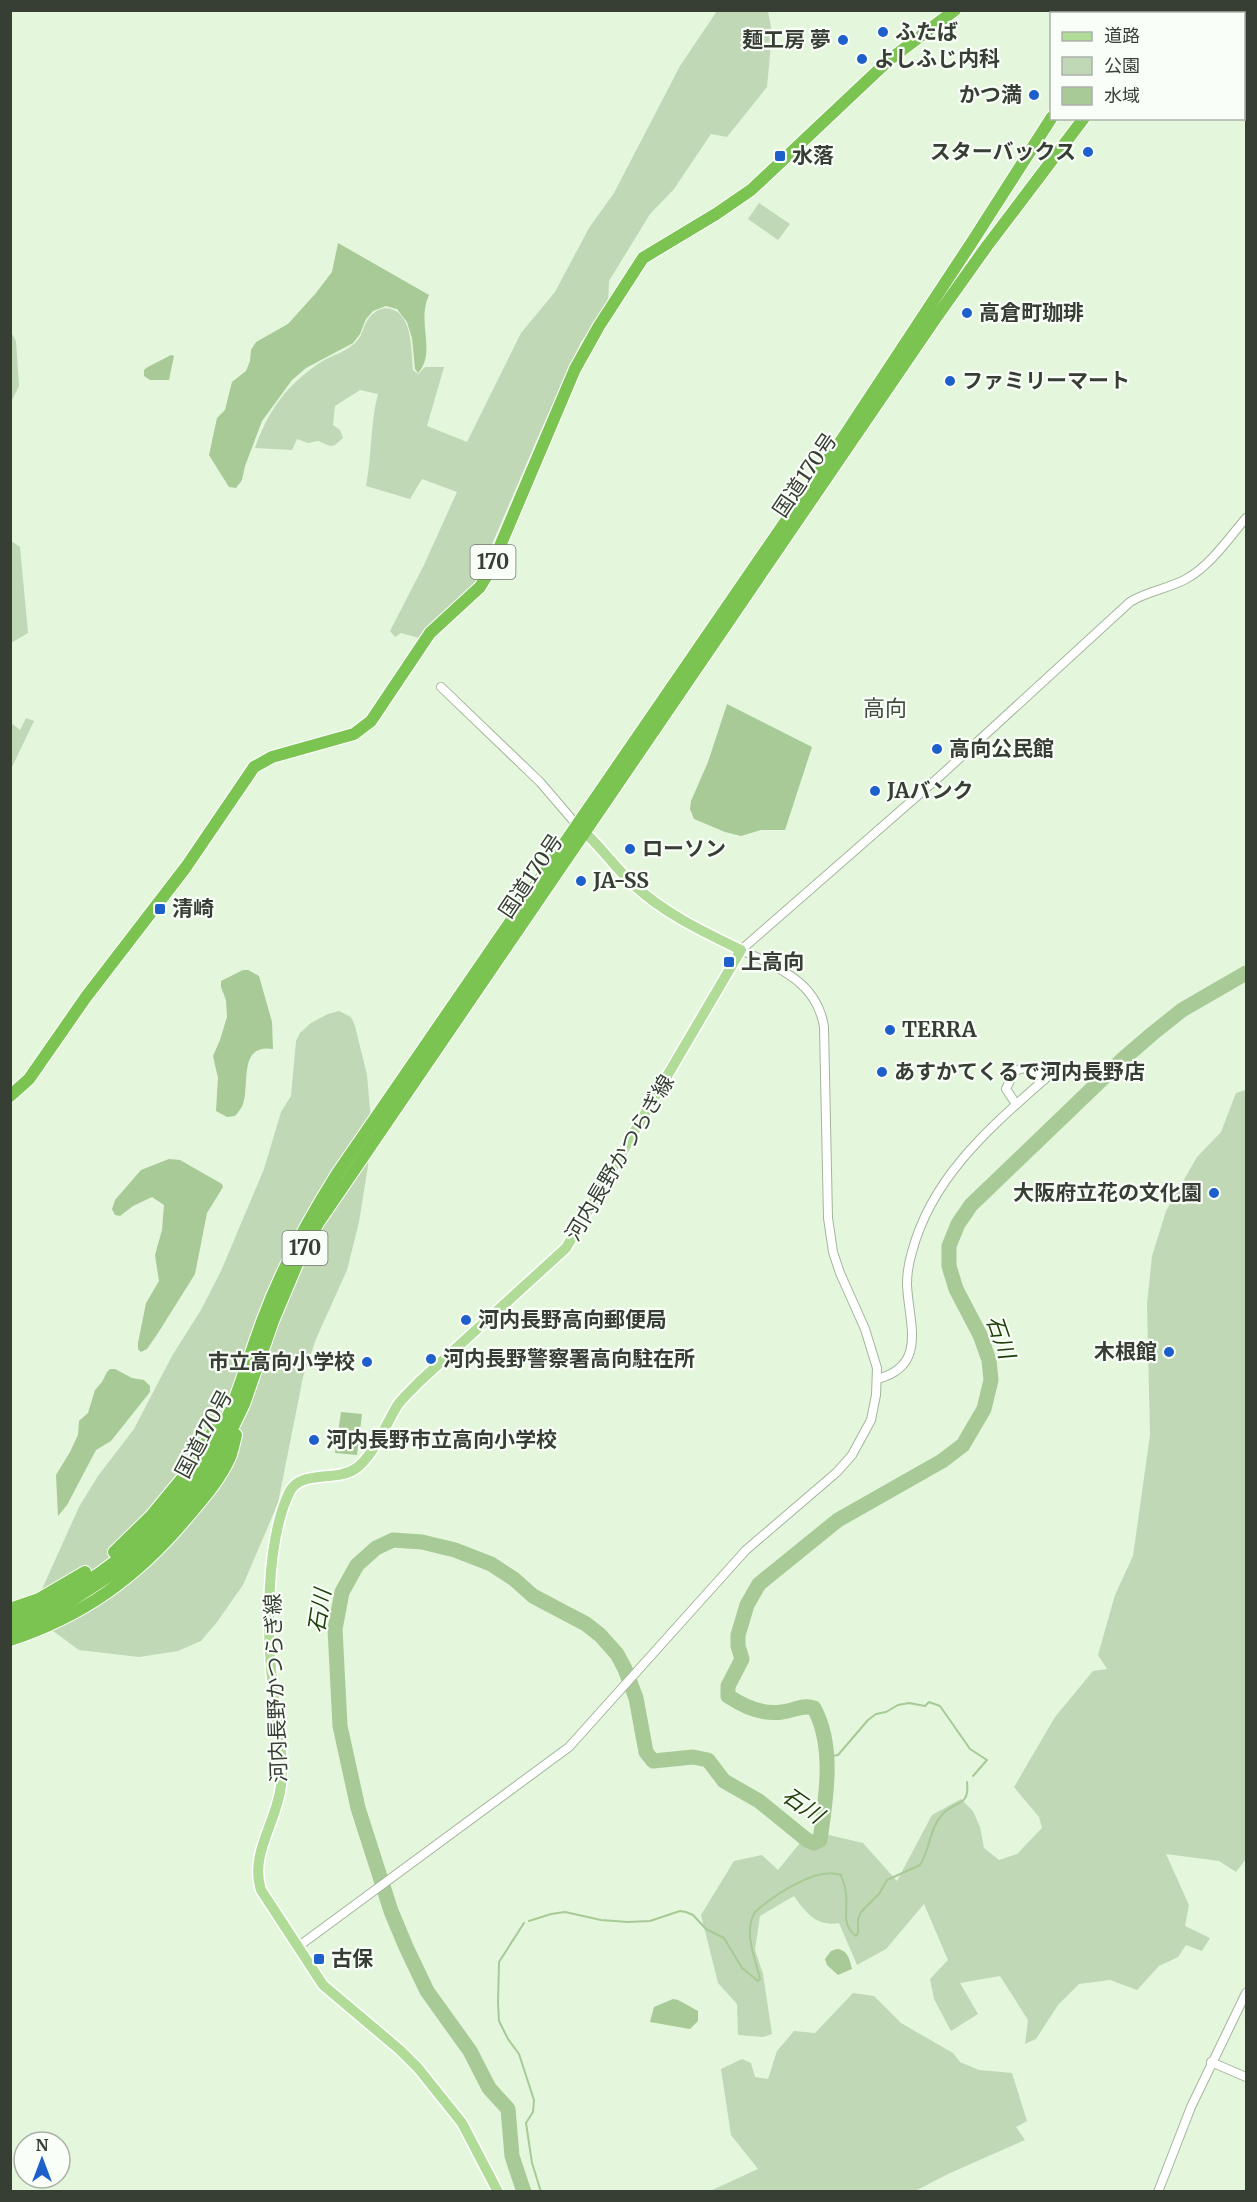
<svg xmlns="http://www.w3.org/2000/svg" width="1257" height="2202" viewBox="0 0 1257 2202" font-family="Merriweather,'Noto Sans JP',serif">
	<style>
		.green { fill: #c0d8b6 }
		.water { fill: #a7ca96 }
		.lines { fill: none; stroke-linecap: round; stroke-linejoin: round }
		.stream { stroke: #a7ca96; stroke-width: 2 }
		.river { stroke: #a7ca96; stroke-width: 15 }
		.minor-casing { stroke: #a4b59d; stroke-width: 10 }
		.major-casing { stroke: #fff; stroke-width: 13 }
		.highway-casing { stroke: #fff; stroke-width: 14 }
		.minor { stroke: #fff; stroke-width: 8 }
		.major { stroke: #b0dc97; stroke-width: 10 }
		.highway { stroke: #7bc452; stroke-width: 12 }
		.poi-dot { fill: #1d60cb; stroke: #fafef9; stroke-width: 2 }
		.labels { text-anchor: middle; stroke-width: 4.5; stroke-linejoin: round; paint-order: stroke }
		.shield { fill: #fafef9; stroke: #72786f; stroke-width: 1.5 }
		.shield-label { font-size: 20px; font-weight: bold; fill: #373e34 }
		.poi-label { font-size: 21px; font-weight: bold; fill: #373e34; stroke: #fafef9; text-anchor: start }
		.street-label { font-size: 21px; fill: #373e34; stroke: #fafef9 }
		.neighbourhood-label { font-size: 22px; fill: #414f3a; stroke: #fafef9 }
		.water-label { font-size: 22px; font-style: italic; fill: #1e3f08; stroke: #fafef9 }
	</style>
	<rect width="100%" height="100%" fill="#e4f6dc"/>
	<g class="green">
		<path d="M717,11H768L772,33L767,87L727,137L711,134L674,189L650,214L609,281L608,305L581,342L537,439L474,586L419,638L401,633L395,637L390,631L424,565L457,492L422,479L410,499L366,486C372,455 370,425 378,394L360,390L335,406L333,425L340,430L343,438L335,445L330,446L318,441L308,443L297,439L292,450L255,448C268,411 286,386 318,364C329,356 344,353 354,344C364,336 363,321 374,313C379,309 385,307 391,309C413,315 411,351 413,370L418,374L425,367H444L427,426L467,442L521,333L555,292L589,228L614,193L680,66Z"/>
		<path d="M759,203L790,224L778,240L748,219Z"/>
		<path d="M11,332L16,341L19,386L11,402Z"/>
		<path d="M11,541L20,547L28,633L11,643Z"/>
		<path d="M26,718L34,721L11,769V723L20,730Z"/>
		<path d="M339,1011L351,1017L355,1026L367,1075L371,1121L368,1166L359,1222L347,1270L316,1339L303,1377L278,1503L243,1585L217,1622L201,1641L178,1651L139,1657L79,1650L42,1623L34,1607L79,1507L98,1476L134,1429L172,1356L201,1310L221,1271L264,1169L281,1112L291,1096L296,1041L300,1033L311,1023L328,1014Z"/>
		<path d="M1246,1090V1859L1236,1872L1219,1861L1166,1854L1189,1905L1185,1926L1210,1938L1202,1951L1186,1945L1178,1957L1159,1966L1137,1990L1110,1980L1079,1984L1058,2005L1036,2039L1025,2044L1028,2020L1000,1976L960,1983L978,2014L951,2031L934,1999L930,1979L948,1960L924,1904L886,1949L857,1965L839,1923C817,1927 806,1913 794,1896L760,1916L755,1950L763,1974L772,2034L763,2037L738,2035L737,2004L718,1983L701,1915L734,1861L762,1855L778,1870L800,1843L829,1835L863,1843L897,1881L932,1815L961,1799L973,1811L980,1827L984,1848L999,1860L1017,1854L1042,1828L1039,1817L1014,1787L1055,1717L1093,1671L1107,1669L1098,1655L1115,1595L1133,1556L1150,1435L1147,1304L1152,1256L1166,1211L1197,1157L1221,1132L1236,1093Z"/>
		<path d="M853,1993L874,1996L901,2023L953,2053L960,2062L979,2070L1012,2073L1027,2121L1016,2127L1025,2140L948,2174L915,2191H710L758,2169L731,2135L721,2069L742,2059L751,2063L755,2077L768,2079L777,2051L794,2031L815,2033Z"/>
	</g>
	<g class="water">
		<path d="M338,243L429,295C416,322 437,352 418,373L415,369L412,338L407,322L397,309L386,306L373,311L366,319L360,334L353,343L306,368L292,380L262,421L245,466L242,480L236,488L229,487L209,455L217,418L225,410L232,382L246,371L250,361L251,350L256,342L288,324L316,293L332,272Z"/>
		<path d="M171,355L174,356L169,380H150L144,376V370L146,368Z"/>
		<path d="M727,704L812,747L785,830H761L741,836L725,832L694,819L690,809L691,801L708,762Z"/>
		<path d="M243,970H248L259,976L272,1022L273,1049C238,1043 250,1084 243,1104C242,1108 238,1112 235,1116L227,1117L216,1111L218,1078L213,1056L220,1040L227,1017L226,1000L221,987V981Z"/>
		<path d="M169,1159L180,1160L222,1184L223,1187L207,1213L195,1274L158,1333L147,1349L141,1352L138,1349V1343L146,1303L159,1281L155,1255L162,1230L164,1205L152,1197L133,1206L120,1216L115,1215L112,1209L115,1200L141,1170Z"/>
		<path d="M110,1369H115L132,1378L144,1380L150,1386V1392L111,1441L96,1450L67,1505L58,1516L56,1475L70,1452L78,1435L79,1421L88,1413L95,1390L102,1382L107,1372Z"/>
		<path d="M341,1412L362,1414L357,1455L335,1453Z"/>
		<path d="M837,1949C848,1950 850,1960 852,1969L838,1975L827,1965L825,1959L831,1951Z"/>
		<path d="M673,1999L678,2000L698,2011V2021L690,2029L650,2022L654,2007Z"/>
	</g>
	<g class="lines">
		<g class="stream">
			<path d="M1169,14L1171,10"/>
			<path d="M826,1757L838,1755L868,1720L876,1714L886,1712L898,1705L909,1703L925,1706L929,1702L940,1706L970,1749L987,1760L973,1776"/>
			<path d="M529,1921L551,1914L565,1912L601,1920L628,1922L650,1921L680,1911L686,1912L693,1915L706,1929L724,1938L742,1968L758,1981L760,1979C755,1957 743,1932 755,1912C773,1896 816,1866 841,1875C843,1881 846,1888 846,1895C848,1911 841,1925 856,1936L858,1933V1919L861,1912L879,1894L887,1880L920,1865C930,1850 929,1830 941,1816C954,1799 970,1809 967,1782"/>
			<path d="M524,1923L499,1962L498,2003L499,2021L508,2039L519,2054L534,2100L533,2112L526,2123L532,2163L541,2192"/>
		</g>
		<path class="river" d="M524,2192L512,2156L508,2109L489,2088L470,2051L427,1991L406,1947L391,1911L358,1808L340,1726L335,1629L342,1592L357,1565L376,1548L393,1540L422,1542L455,1550L491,1564L514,1579L533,1596L586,1624L600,1635L617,1654L625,1669L636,1698L646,1752L653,1761L693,1757L708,1760L724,1781L759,1801L807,1840L814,1843L820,1840C826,1798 835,1747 814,1708C803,1704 793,1711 782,1712C763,1715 743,1706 728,1696V1686L742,1659L738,1646V1635L747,1605L759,1584L838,1520L942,1461L963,1445L984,1409L991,1380L989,1360L980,1335L956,1289L949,1266V1246L958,1224L971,1205L1123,1059L1152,1034L1182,1010L1246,973"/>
		<defs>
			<g id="minor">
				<path d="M441,687L540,782L576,824"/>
				<path d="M1016,1104L1006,1089L1014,1072C1026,1064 1035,1070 1044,1080"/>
				<path d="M877,1379C929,1366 908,1321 907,1284C907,1273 909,1262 912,1252C933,1172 998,1121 1056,1069"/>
				<path d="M299,1946L569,1747L746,1550L837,1472L852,1455L871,1420L876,1395L877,1368L865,1329L840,1273L833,1252L828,1218L824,1027C817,982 779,968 741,950L939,777L1130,602C1147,591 1168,589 1186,579C1211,565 1228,539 1246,518"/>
				<path d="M1211,2062L1246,2077"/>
				<path d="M1158,2192L1191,2107L1246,1993"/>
			</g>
			<path id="major" d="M498,2192L462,2123L418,2068L400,2050L323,1985L261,1890C249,1854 278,1820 281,1785C284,1753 277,1721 273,1690C267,1634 265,1544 289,1493C300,1469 336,1482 355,1469C373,1457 386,1424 397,1406C403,1397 412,1390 419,1382L566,1248L741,950C704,932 665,914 634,885C615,868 600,845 580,828"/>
			<g id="highway">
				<path d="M1122,14L1124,10"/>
				<path d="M1156,14L1158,10"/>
				<path d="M10,1096L29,1079L86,997L186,867L254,767L272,757L354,734L371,721L430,633L480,587L489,572L575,369L599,326L643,258L716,214L751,190L889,60L955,10"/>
				<path d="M114,1552L151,1516L184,1476L219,1422"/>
				<path d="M10,1609L39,1599L85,1572"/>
				<path d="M10,1619C94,1590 172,1525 214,1446C235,1406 247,1362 263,1319C282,1268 308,1220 337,1174L843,438L972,242L1052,117"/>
				<path d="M10,1629L48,1616L126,1565L165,1531L198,1490L221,1452L244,1404L273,1321L297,1264L318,1223L935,319L987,246L1084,118"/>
				<path d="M10,1640C83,1616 136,1578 185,1520C201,1501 220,1480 230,1457C233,1450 234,1442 236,1435"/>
			</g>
		</defs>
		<use href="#minor" class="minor-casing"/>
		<use href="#major" class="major-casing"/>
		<use href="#highway" class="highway-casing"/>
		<use href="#minor" class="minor"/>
		<use href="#major" class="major"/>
		<use href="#highway" class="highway"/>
	</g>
	<g class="poi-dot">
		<circle cx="883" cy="32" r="6"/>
		<circle cx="843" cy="40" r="6"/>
		<circle cx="862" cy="59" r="6"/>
		<circle cx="1034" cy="95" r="6"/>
		<circle cx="1088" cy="152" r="6"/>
		<rect x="774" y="150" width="12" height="12" rx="3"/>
		<circle cx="967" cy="313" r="6"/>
		<circle cx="950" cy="381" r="6"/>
		<circle cx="937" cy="749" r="6"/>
		<circle cx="875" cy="791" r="6"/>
		<circle cx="630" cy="849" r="6"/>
		<circle cx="581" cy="881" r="6"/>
		<rect x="154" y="903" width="12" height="12" rx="3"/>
		<rect x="723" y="956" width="12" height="12" rx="3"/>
		<circle cx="890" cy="1030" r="6"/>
		<circle cx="882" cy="1072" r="6"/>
		<circle cx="1214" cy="1193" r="6"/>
		<circle cx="466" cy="1320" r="6"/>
		<circle cx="1169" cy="1352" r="6"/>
		<circle cx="431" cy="1359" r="6"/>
		<circle cx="367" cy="1362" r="6"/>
		<circle cx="314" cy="1440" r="6"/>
		<rect x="313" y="1953" width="12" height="12" rx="3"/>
	</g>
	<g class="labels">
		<g class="shield">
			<rect x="470.5" y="545" width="45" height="34" rx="4.5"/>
			<rect x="282.5" y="1231" width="45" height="34" rx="4.5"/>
		</g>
		<g class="shield-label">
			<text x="493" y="569">170</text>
			<text x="305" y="1255">170</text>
		</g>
		<g class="poi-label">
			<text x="895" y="39">ふたば</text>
			<text x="831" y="47" text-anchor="end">麺工房 夢</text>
			<text x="874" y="66">よしふじ内科</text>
			<text x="1022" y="102" text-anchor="end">かつ満</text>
			<text x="1076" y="159" text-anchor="end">スターバックス</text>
			<text x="792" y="163">水落</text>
			<text x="979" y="320">高倉町珈琲</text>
			<text x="962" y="388">ファミリーマート</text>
			<text x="949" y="756">高向公民館</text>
			<text x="887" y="798">JAバンク</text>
			<text x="642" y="856">ローソン</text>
			<text x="593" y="888">JA-SS</text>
			<text x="172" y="916">清崎</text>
			<text x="741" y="969">上高向</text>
			<text x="902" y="1037">TERRA</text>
			<text x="894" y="1079">あすかてくるで河内長野店</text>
			<text x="1202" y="1200" text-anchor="end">大阪府立花の文化園</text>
			<text x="478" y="1327">河内長野高向郵便局</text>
			<text x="1157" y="1359" text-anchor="end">木根館</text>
			<text x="443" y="1366">河内長野警察署高向駐在所</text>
			<text x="355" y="1369" text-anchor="end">市立高向小学校</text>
			<text x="326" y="1447">河内長野市立高向小学校</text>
			<text x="331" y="1966">古保</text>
		</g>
		<g class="street-label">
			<text transform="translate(805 475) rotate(-56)" y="7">国道170号</text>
			<text transform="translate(531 876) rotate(-56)" y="7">国道170号</text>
			<text transform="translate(620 1158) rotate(-59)" y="7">河内長野かつらぎ線</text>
			<text transform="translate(204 1434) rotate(-62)" y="7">国道170号</text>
			<text transform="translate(276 1688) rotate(-92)" y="7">河内長野かつらぎ線</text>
		</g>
		<g class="neighbourhood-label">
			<text x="885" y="716">高向</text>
		</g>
		<g class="water-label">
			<text transform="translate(1001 1337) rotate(71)" y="8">石川</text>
			<text transform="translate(319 1611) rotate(-81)" y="8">石川</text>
			<text transform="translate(803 1805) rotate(35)" y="8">石川</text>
		</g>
	</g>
	<rect width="1257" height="2202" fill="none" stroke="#373e34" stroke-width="24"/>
	<rect x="1050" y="12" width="195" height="108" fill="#fafef9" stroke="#acb1aa" stroke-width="1.5"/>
	<rect x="1062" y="32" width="30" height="9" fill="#b0dc97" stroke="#acb1aa" stroke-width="1.5"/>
	<text x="1104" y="42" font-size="18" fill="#373e34">道路</text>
	<rect x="1062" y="57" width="30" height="18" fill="#c0d8b6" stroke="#acb1aa" stroke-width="1.5"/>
	<text x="1104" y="72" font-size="18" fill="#373e34">公園</text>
	<rect x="1062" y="87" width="30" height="18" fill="#a7ca96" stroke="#acb1aa" stroke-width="1.5"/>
	<text x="1104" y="102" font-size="18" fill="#373e34">水域</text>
	<g transform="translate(42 2160)"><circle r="28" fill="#fafef9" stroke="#acb1aa" stroke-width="1.5"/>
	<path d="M0-4.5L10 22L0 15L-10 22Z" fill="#1d60cb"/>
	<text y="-9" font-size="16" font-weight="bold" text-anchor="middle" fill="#373e34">N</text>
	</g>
</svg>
